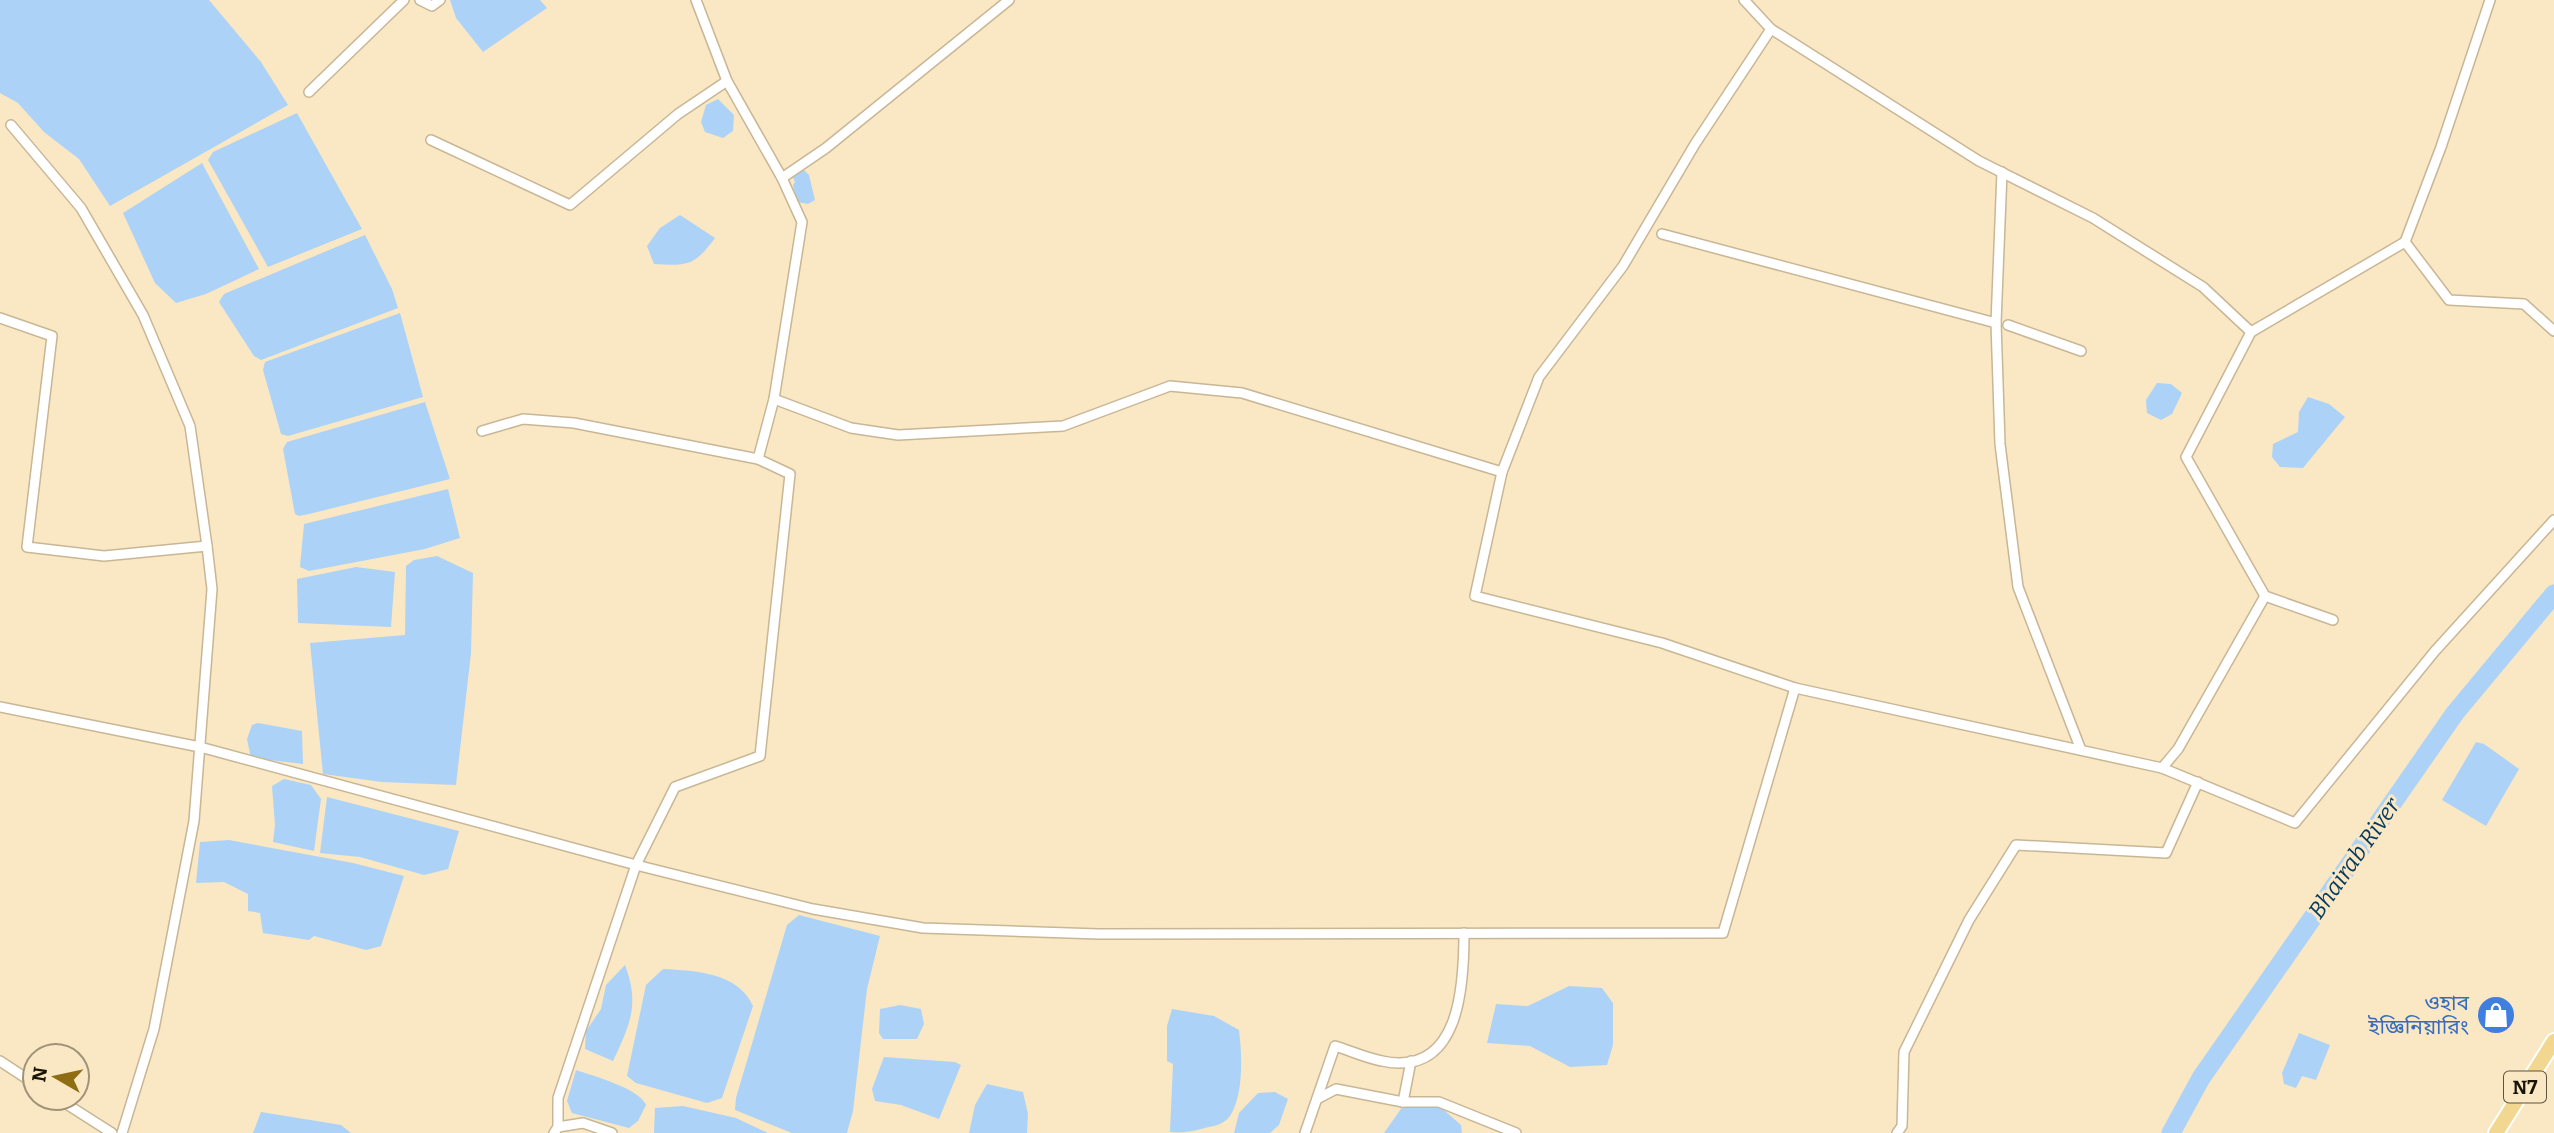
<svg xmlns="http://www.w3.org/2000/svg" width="2554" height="1133" viewBox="0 0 2554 1133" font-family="Bitter,'Noto Sans Bengali',serif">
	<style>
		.water { fill: #acd3f7 }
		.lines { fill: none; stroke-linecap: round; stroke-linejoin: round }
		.river { stroke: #acd3f7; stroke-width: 19 }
		.minor-casing { stroke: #c8b695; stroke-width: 12 }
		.trunk-casing { stroke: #fff; stroke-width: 18 }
		.minor { stroke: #fff; stroke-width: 9 }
		.trunk { stroke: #f2d790; stroke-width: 14 }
		.labels { text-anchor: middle; stroke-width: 6; stroke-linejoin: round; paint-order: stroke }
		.shield { fill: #fae7c4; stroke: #5d5340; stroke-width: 2 }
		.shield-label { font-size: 19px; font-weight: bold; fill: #1a1407 }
		.shop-label { font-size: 21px; fill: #366cbe; stroke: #fae7c4; text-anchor: end }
		.water-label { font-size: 23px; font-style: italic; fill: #053a5f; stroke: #fae7c4 }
	</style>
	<rect width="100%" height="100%" fill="#fae7c4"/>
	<g class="water">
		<path d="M0,0H209L261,62L288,105L110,206L79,159L44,132L18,103L0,93Z"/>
		<path d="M450,0H540L547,8L483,52L456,18Z"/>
		<path d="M718,99L734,115L733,131L723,138L705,132L701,122L706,105Z"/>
		<path d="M297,113L362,229L268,267L208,160L213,152Z"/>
		<path d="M202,163L259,269L206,294L176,303L155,283L123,213Z"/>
		<path d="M803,169L809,175L815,200L808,204L797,202L793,185L795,182L792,175Z"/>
		<path d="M680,215L715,238C694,266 688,266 654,264L647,246L660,228Z"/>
		<path d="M365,235L392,289L398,308L261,360L254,356L219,302L224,294Z"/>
		<path d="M400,313L423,397L288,436L281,434L263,370L265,362Z"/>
		<path d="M2157,383L2171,384L2182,393L2172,414L2161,420L2147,413L2146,400Z"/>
		<path d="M2308,397L2329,404L2345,417L2303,468L2280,467L2272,457L2273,444L2298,432L2299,412Z"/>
		<path d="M425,402L450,479L309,514L299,516L295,514L283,449L287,442Z"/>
		<path d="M448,489L460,538L425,549L309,571L300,567L304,524Z"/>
		<path d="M437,556L473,573L471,653L456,785L382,782L323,774L310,643L405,635L406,566L414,560Z"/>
		<path d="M356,567L395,572L391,627L298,623L297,579Z"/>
		<path d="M258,723L302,731L303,764L251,758L247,739L252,725Z"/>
		<path d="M2476,742L2484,744L2519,769L2486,826L2442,800Z"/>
		<path d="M284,779L311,785L321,799L314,851L273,842L275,825L272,786Z"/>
		<path d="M327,797L459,831L448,869L424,875L360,857L320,853Z"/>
		<path d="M229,840L353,863L404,876L381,946L366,950L314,936L309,940L263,933L260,913L248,911V894L224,882L196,883L200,842Z"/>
		<path d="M799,915L880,936L867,989L853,1111L847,1133H792L735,1110L736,1098L787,925Z"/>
		<path d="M625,965C640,1004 630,1025 613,1061L585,1049L586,1031L601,1009L606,985Z"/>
		<path d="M663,969C695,971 738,972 753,1006L722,1098L707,1103L636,1083L627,1076L646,985Z"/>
		<path d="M1569,986L1602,988L1613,1003V1045L1607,1065L1570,1067L1530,1046L1487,1043L1496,1004L1528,1006Z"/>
		<path d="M900,1005L921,1009L924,1024L917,1039H883L879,1033L880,1009Z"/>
		<path d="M1172,1009L1214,1016L1239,1030C1242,1055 1244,1094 1230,1116C1223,1126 1211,1126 1201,1129C1190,1132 1181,1133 1170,1132L1173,1064L1167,1061V1026Z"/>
		<path d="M2299,1033L2330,1045L2316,1080L2302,1076L2296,1088L2284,1084L2282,1073Z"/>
		<path d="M884,1057L955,1062L961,1065L939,1119L901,1105L875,1101L872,1089Z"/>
		<path d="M576,1070C593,1076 639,1088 646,1105L638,1121L629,1128L572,1113L567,1101Z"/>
		<path d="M987,1084L1023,1092L1028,1114L1027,1133H969L975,1105Z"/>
		<path d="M1275,1092L1288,1099L1279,1125L1270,1133H1234L1239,1113L1258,1093Z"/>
		<path d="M1437,1104L1461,1125L1462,1133H1384L1403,1106Z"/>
		<path d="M683,1106L736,1118L768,1133H654L655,1108Z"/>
		<path d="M261,1112L341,1125L351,1133H253Z"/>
	</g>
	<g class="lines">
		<path class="river" d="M2171,1133L2201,1078L2455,713L2554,594"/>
		<defs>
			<g id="minor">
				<path d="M420,0L432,6L440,0"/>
				<path d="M1744,0L1771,29L1979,161L2093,218L2203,287L2251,332L2186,457L2265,596L2178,749L2162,768"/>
				<path d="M2490,0L2441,147L2405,242L2449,300L2524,304L2554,331"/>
				<path d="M1771,29L1695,144L1623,266L1539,377L1502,472L1475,596L1662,643L1795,688L2162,768L2295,823L2435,651L2554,520"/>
				<path d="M309,92L404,0"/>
				<path d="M11,125L81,208L143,315L190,426L207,546"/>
				<path d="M431,140L570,205L678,114L727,81"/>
				<path d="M782,178L826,148L1009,0"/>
				<path d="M1662,234L1996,323L2002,172"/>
				<path d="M0,318L52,336L27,547L104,556L207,546L212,589L194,821L154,1029L122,1133"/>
				<path d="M1996,323L2000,444L2018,587L2081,750"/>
				<path d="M2008,325L2081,351"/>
				<path d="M2251,332L2405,242"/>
				<path d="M774,399L851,428L898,435L1063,426L1170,386L1242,393L1502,472"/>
				<path d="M482,431L523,419L574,423L758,459"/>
				<path d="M2265,596L2333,620"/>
				<path d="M0,707L200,747L636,865L813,909L923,928L1099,934L1723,933L1795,688"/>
				<path d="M0,1061L35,1084"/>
				<path d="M57,1098L112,1133"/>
				<path d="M1317,1099L1336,1089L1403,1102H1439L1516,1133"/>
				<path d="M1403,1102L1411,1061"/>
				<path d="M558,1127V1098L636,865L675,787L760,756L790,474L758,459L774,399L802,222L782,178L727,81L696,0"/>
				<path d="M554,1133L558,1127L583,1123L612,1133"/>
				<path d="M1305,1133L1335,1046C1351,1051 1366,1058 1382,1061C1460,1078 1464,986 1464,933"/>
				<path d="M1897,1133L1902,1126L1904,1052L1969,920L2016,845L2166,853L2198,782"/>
			</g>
			<path id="trunk" d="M2496,1133L2554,1041"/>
		</defs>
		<use href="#minor" class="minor-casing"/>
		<use href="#trunk" class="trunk-casing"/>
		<use href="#minor" class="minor"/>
		<use href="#trunk" class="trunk"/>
	</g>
	<defs>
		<symbol id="shop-disc" viewBox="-11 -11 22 22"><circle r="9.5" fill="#3f7fe0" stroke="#fae7c4"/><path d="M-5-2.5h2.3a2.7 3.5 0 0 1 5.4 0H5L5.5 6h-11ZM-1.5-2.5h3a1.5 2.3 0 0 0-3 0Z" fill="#fff"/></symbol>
	</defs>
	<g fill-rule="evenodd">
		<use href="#shop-disc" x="2474" y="993" width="44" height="44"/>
	</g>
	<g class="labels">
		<rect class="shield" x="2504" y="1071.5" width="42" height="31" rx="5"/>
		<g class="shield-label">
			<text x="2525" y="1094">N7</text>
		</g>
		<g class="shop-label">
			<text x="2469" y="1010">ওহাব<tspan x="2469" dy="24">ইজ্ঞিনিয়ারিং</tspan></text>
		</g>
		<g class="water-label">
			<text transform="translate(2354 858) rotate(-55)" y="8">Bhairab River</text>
		</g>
	</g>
	<g transform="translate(56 1077) rotate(279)"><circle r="33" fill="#fae7c4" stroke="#a09378" stroke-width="2"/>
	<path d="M0-5L12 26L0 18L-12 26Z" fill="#8f6d12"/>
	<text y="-10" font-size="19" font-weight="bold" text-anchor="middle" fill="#1a1407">N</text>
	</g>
</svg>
